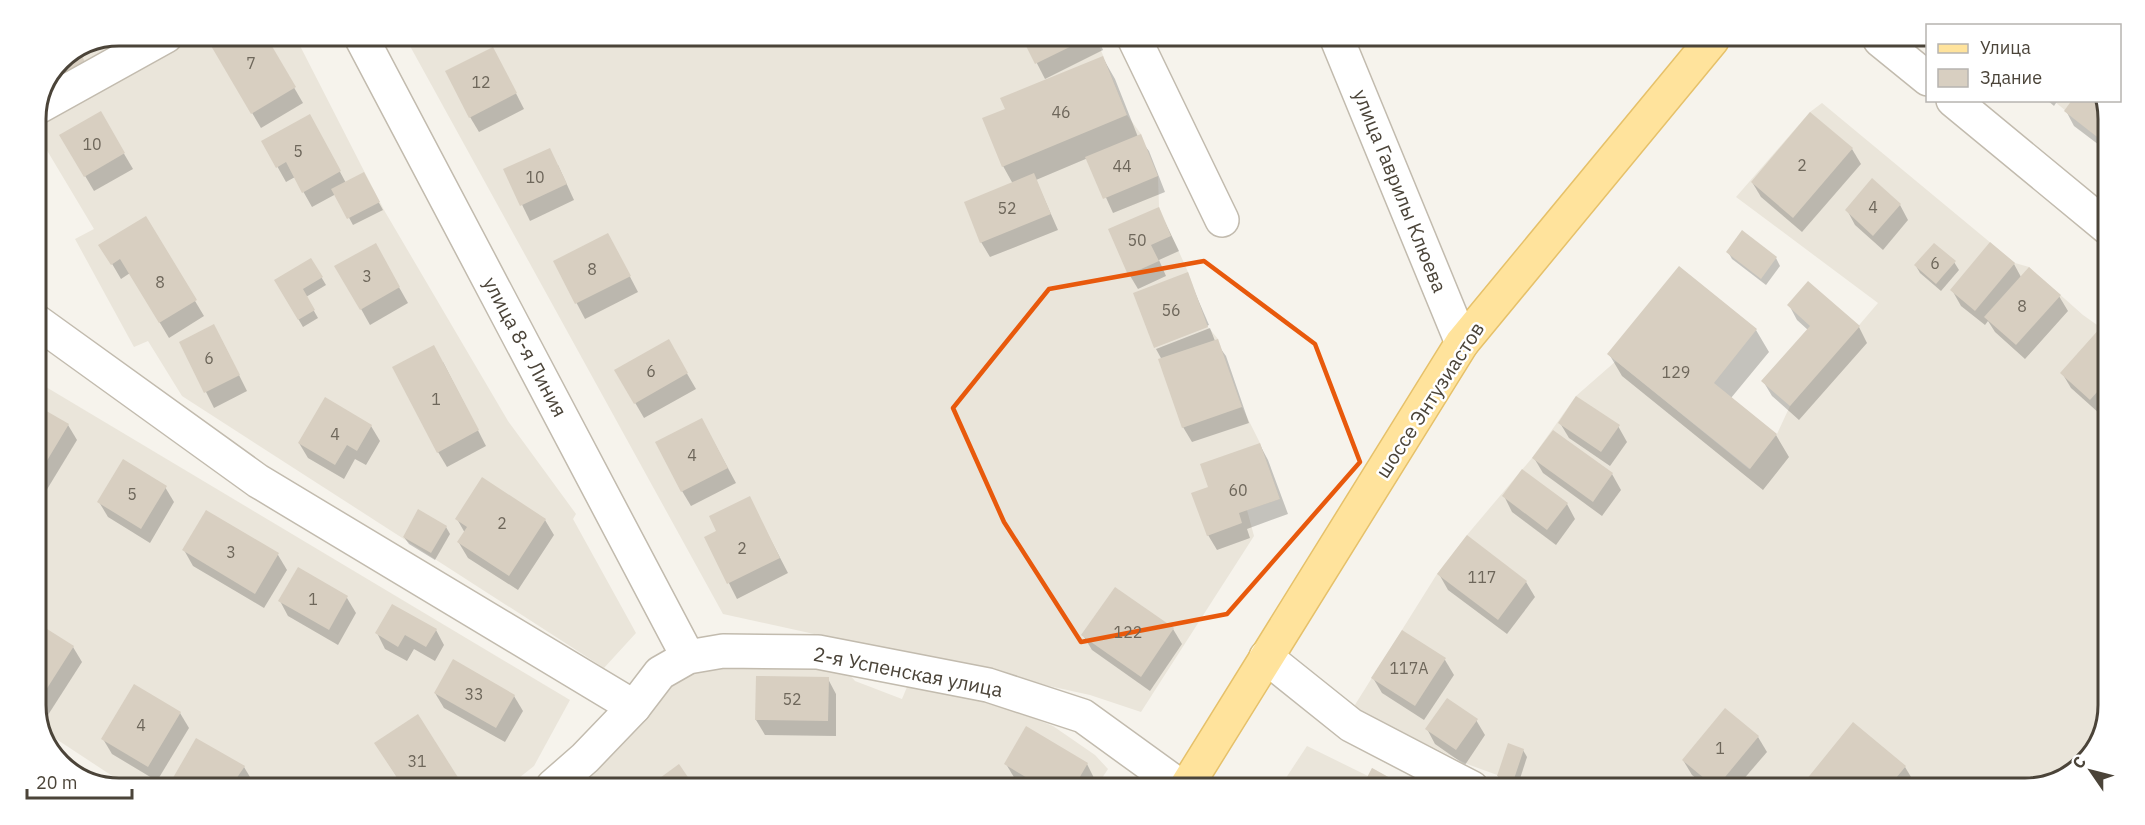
<svg xmlns="http://www.w3.org/2000/svg" width="2145" height="825" viewBox="0 0 2145 825" font-family="'IBM Plex Sans',sans-serif">
	<style>
		.residential { fill: #eae5da }
		.shadow { fill: #0003 }
		.building { fill: #d8cfc1 }
		.lines { fill: none; stroke-linecap: round; stroke-linejoin: round }
		.minor-casing { stroke: #c2bbae; stroke-width: 36 }
		.major-casing { stroke: #e6c16a; stroke-width: 36 }
		.minor { stroke: #fff; stroke-width: 33 }
		.major { stroke: #ffe39c; stroke-width: 33 }
		.marked { fill: none; stroke: #e8590c; stroke-width: 4.5; stroke-linejoin: round }
		.labels { text-anchor: middle; stroke-width: 5; stroke-linejoin: round; paint-order: stroke }
		.number-label { font-size: 16px; fill: #6e675b }
		.street-label { font-size: 20px; fill: #4b4439; stroke: #fff }
		.rim { fill: none; stroke: #4b4439; stroke-width: 3 }
	</style>
	<rect width="100%" height="100%" fill="#f6f3ec"/>
	<g class="residential">
		<path d="M120,36H148L47,92L61,60Z"/>
		<path d="M192,36H295L384,210L508,421L576,514L573,519L636,633L604,668L182,396L148,341L134,347L75,239L94,229L36,132V128Z"/>
		<path d="M405,37L1096,38L1127,115L1141,134L1158,176L1159,207L1188,272L1208,327L1218,339L1242,407L1260,443L1280,499L1247,510L1254,536L1141,712L1090,695L723,614Z"/>
		<path d="M2054,101H2104L2109,114V147Z"/>
		<path d="M1822,103L2015,263L2029,267L2083,315L2107,332L2104,733L2076,772L2026,789L1533,788L1467,764L1353,708L1437,574L1467,535L1532,458L1576,396L1616,361L1749,469L1777,434L1790,406L1878,303L1736,197L1810,112Z"/>
		<path d="M36,381L570,700L534,766L510,785H126L44,731L36,711Z"/>
		<path d="M710,663L845,669L855,681L902,699L907,687L983,698L1053,726L1095,755L1108,769L1096,787L577,786L677,676Z"/>
		<path d="M1307,746L1368,776L1372,768L1408,788L1280,787Z"/>
	</g>
	<g class="shadow">
		<path d="M264,36L303,103L261,128L209,40Z"/>
		<path d="M434,37H448L438,42Z"/>
		<path d="M1024,38H1098L1103,50L1045,79Z"/>
		<path d="M1103,58L1115,79L1138,137L1149,151L1165,192L1113,213L1088,158L1036,180L1058,230L990,257L981,242L1013,184L1003,166L1006,110Z"/>
		<path d="M501,64L524,109L479,132L470,117Z"/>
		<path d="M2047,100H2058L2054,106Z"/>
		<path d="M2104,100L2109,114L2107,151L2074,126L2066,111Z"/>
		<path d="M100,113L133,169L94,191L61,135Z"/>
		<path d="M318,131L346,183L363,174L383,210L353,225L336,194L312,207L295,177L286,182L263,141Z"/>
		<path d="M1852,149L1861,164L1802,232L1761,197L1752,182Z"/>
		<path d="M558,165L574,200L530,221L505,170Z"/>
		<path d="M1900,205L1908,220L1883,250L1855,225L1847,210Z"/>
		<path d="M1158,208L1179,251L1159,260L1166,276L1138,289L1129,274Z"/>
		<path d="M1743,233L1776,258L1780,266L1766,285L1732,259L1728,252Z"/>
		<path d="M101,245L195,301L204,316L169,338L130,273L121,279Z"/>
		<path d="M375,245L408,303L370,325L337,266Z"/>
		<path d="M616,250L638,292L585,319L555,262Z"/>
		<path d="M311,260L326,285L306,297L318,318L303,327L276,281Z"/>
		<path d="M1954,262L1959,270L1941,291L1920,273L1916,266Z"/>
		<path d="M2014,264L2021,277L2059,296L2068,311L2025,359L1995,332L1988,321L1985,325L1961,306L1952,290Z"/>
		<path d="M1187,274L1209,325L1155,346Z"/>
		<path d="M1789,305L1859,327L1867,343L1799,420L1772,396L1763,381L1808,330L1797,320Z"/>
		<path d="M1210,328L1215,341L1226,356L1249,423L1192,442L1183,427L1162,360L1156,349Z"/>
		<path d="M2101,329L2107,334V406L2100,414L2071,388L2062,373Z"/>
		<path d="M1756,330L1769,352L1731,398L1776,435L1789,457L1763,490L1622,376L1609,354Z"/>
		<path d="M222,341L247,391L214,408L181,342Z"/>
		<path d="M668,341L696,389L644,418L616,370Z"/>
		<path d="M443,362L486,446L447,467L438,452Z"/>
		<path d="M36,406L68,425L77,440L46,491L36,485Z"/>
		<path d="M1560,423L1618,426L1627,442L1610,466L1569,438Z"/>
		<path d="M371,426L380,441L366,465L355,459L344,479L308,458L299,443Z"/>
		<path d="M710,435L736,483L691,506L682,491Z"/>
		<path d="M1260,445L1268,460L1288,514L1247,529L1250,538L1217,550L1208,535L1210,488Z"/>
		<path d="M1534,458L1612,474L1621,490L1602,516L1543,473Z"/>
		<path d="M165,487L174,502L150,543L108,517L99,502Z"/>
		<path d="M1504,496L1567,504L1575,519L1556,545L1512,512Z"/>
		<path d="M749,498L788,573L737,599L706,538L718,531Z"/>
		<path d="M457,519L545,520L554,535L518,590L468,558L459,543L465,533Z"/>
		<path d="M446,527L450,534L435,560L409,544L404,537Z"/>
		<path d="M184,550L278,555L287,570L264,608L193,566Z"/>
		<path d="M298,570L347,598L356,613L338,645L288,616L280,601Z"/>
		<path d="M1439,574L1526,582L1535,597L1507,634L1448,590Z"/>
		<path d="M1116,589L1173,629L1182,644L1150,691L1092,650L1083,635Z"/>
		<path d="M36,624L73,647L82,662L48,715L36,707Z"/>
		<path d="M436,630L444,645L435,661L414,649L407,661L385,649L377,633Z"/>
		<path d="M1402,632L1445,660L1454,675L1424,720L1382,693L1373,678Z"/>
		<path d="M828,679L836,694V736L765,735L756,720Z"/>
		<path d="M435,693L514,696L523,711L505,742L444,708Z"/>
		<path d="M180,713L189,728L157,781L112,754L103,739Z"/>
		<path d="M417,716L461,785H402L385,758Z"/>
		<path d="M1476,720L1485,735L1465,765L1435,744L1427,729Z"/>
		<path d="M1758,737L1767,752L1736,788H1708L1692,775L1683,760Z"/>
		<path d="M196,740L244,767L253,782L251,785H173Z"/>
		<path d="M1523,750L1527,757L1517,788L1502,783L1498,776Z"/>
		<path d="M1006,764H1087L1095,780L1091,787H1027L1015,779Z"/>
		<path d="M1905,767L1914,782L1908,789L1813,788L1808,780Z"/>
	</g>
	<g class="building">
		<path d="M211,36H266L296,87L251,114L207,39Z"/>
		<path d="M1022,38H1088L1035,64Z"/>
		<path d="M493,47L517,93L469,118L445,71Z"/>
		<path d="M80,52L89,70L47,92L61,60Z"/>
		<path d="M1103,56L1127,115L1002,167L982,118L1005,109L1000,98Z"/>
		<path d="M2072,100H2104L2109,122L2097,137L2064,111Z"/>
		<path d="M101,111L125,153L84,177L59,135Z"/>
		<path d="M1810,112L1853,148L1793,218L1751,182Z"/>
		<path d="M310,114L341,171L302,193L286,162L276,168L261,141Z"/>
		<path d="M1141,134L1158,176L1103,199L1085,157Z"/>
		<path d="M2109,135V147L2103,142Z"/>
		<path d="M550,148L567,184L520,206L503,169Z"/>
		<path d="M364,172L380,202L347,219L331,189Z"/>
		<path d="M1034,173L1051,214L980,243L964,202Z"/>
		<path d="M1872,178L1901,204L1873,236L1845,210Z"/>
		<path d="M1159,207L1171,236L1151,245L1159,261L1128,275L1108,229Z"/>
		<path d="M146,216L197,300L159,323L120,259L111,265L98,245Z"/>
		<path d="M1742,230L1777,257L1761,279L1726,252Z"/>
		<path d="M608,233L631,276L575,304L553,261Z"/>
		<path d="M1990,242L2015,263L1975,311L1950,290Z"/>
		<path d="M376,243L400,287L360,310L334,266Z"/>
		<path d="M1934,243L1956,261L1936,284L1914,265Z"/>
		<path d="M311,258L323,277L303,289L315,310L298,320L274,280Z"/>
		<path d="M1679,266L1757,329L1714,383L1777,434L1750,469L1607,354Z"/>
		<path d="M2029,267L2061,295L2016,345L1984,317Z"/>
		<path d="M1188,272L1208,327L1154,348L1133,293Z"/>
		<path d="M1808,281L1860,326L1790,406L1761,381L1810,326L1787,305Z"/>
		<path d="M214,324L240,375L204,393L179,342Z"/>
		<path d="M2101,327L2107,332V381L2090,400L2060,373Z"/>
		<path d="M669,339L688,373L634,404L614,370Z"/>
		<path d="M1218,339L1242,407L1182,428L1158,359Z"/>
		<path d="M434,345L479,430L437,453L392,367Z"/>
		<path d="M1576,396L1620,425L1601,452L1558,423Z"/>
		<path d="M325,397L372,425L357,451L347,445L335,465L298,443Z"/>
		<path d="M36,405L69,424L36,479Z"/>
		<path d="M702,418L728,468L681,492L655,442Z"/>
		<path d="M1553,430L1613,473L1593,502L1532,458Z"/>
		<path d="M1260,443L1280,499L1239,513L1242,523L1207,536L1191,493L1208,487L1200,464Z"/>
		<path d="M123,459L167,486L141,529L97,502Z"/>
		<path d="M1522,469L1568,503L1547,530L1502,496Z"/>
		<path d="M482,477L546,519L509,576L457,542L467,527L455,519Z"/>
		<path d="M750,496L780,558L727,584L704,537L716,531L709,516Z"/>
		<path d="M418,509L447,526L431,553L403,537Z"/>
		<path d="M206,510L279,553L255,594L182,550Z"/>
		<path d="M1467,535L1527,581L1498,620L1437,574Z"/>
		<path d="M298,567L348,596L329,630L278,601Z"/>
		<path d="M1115,587L1174,628L1141,677L1081,635Z"/>
		<path d="M392,604L437,629L426,647L405,635L398,647L375,633Z"/>
		<path d="M36,622L74,646L39,701L36,699Z"/>
		<path d="M1402,630L1446,658L1415,706L1371,678Z"/>
		<path d="M453,659L515,695L496,728L434,693Z"/>
		<path d="M756,676L829,677L828,721L755,720Z"/>
		<path d="M134,684L181,712L148,767L101,739Z"/>
		<path d="M1447,698L1478,719L1456,750L1425,729Z"/>
		<path d="M1725,708L1759,736L1716,788L1682,760Z"/>
		<path d="M418,714L459,779L449,785H402L374,743Z"/>
		<path d="M1853,722L1906,766L1887,789H1872L1863,781L1857,789H1817L1806,780Z"/>
		<path d="M1026,726L1088,763L1074,787H1042L1004,764Z"/>
		<path d="M196,738L245,766L232,785L170,783Z"/>
		<path d="M1508,743L1524,749L1513,782L1497,776Z"/>
		<path d="M679,764L694,786H649Z"/>
		<path d="M1372,768L1408,788L1362,787Z"/>
	</g>
	<g class="lines">
		<defs>
			<g id="minor">
				<path d="M361,37L688,657"/>
				<path d="M1134,38L1222,220"/>
				<path d="M1337,39L1462,343"/>
				<path d="M1880,40L1928,79"/>
				<path d="M1953,100L2108,228"/>
				<path d="M40,106L166,36"/>
				<path d="M36,321L258,481L634,707"/>
				<path d="M1266,657L1351,725L1472,788"/>
				<path d="M553,786L585,758L634,707L660,673L688,657L723,651L818,652L988,685L1083,716L1181,787"/>
			</g>
			<path id="major" d="M1186,787L1462,343L1712,40"/>
		</defs>
		<use href="#minor" class="minor-casing"/>
		<use href="#major" class="major-casing"/>
		<use href="#minor" class="minor"/>
		<use href="#major" class="major"/>
	</g>
	<path class="marked" d="M1204,261L1315,344L1360,462L1227,614L1081,642L1004,522L953,408L1049,289Z"/>
	<g class="labels">
		<g class="number-label">
			<text x="251" y="69">7</text>
			<text x="481" y="88">12</text>
			<text x="1061" y="118">46</text>
			<text x="92" y="150">10</text>
			<text x="298" y="157">5</text>
			<text x="1802" y="171">2</text>
			<text x="1122" y="172">44</text>
			<text x="535" y="183">10</text>
			<text x="1873" y="213">4</text>
			<text x="1007" y="214">52</text>
			<text x="1137" y="246">50</text>
			<text x="1935" y="269">6</text>
			<text x="592" y="275">8</text>
			<text x="367" y="282">3</text>
			<text x="160" y="288">8</text>
			<text x="2022" y="312">8</text>
			<text x="1171" y="316">56</text>
			<text x="209" y="364">6</text>
			<text x="651" y="377">6</text>
			<text x="1676" y="378">129</text>
			<text x="436" y="405">1</text>
			<text x="335" y="440">4</text>
			<text x="692" y="461">4</text>
			<text x="1238" y="496">60</text>
			<text x="132" y="500">5</text>
			<text x="502" y="529">2</text>
			<text x="742" y="554">2</text>
			<text x="231" y="558">3</text>
			<text x="1482" y="583">117</text>
			<text x="313" y="605">1</text>
			<text x="1128" y="638">122</text>
			<text x="1409" y="674">117А</text>
			<text x="474" y="700">33</text>
			<text x="792" y="705">52</text>
			<text x="141" y="731">4</text>
			<text x="1720" y="754">1</text>
			<text x="417" y="767">31</text>
		</g>
		<g class="street-label">
			<text transform="translate(1400 191) rotate(68)" y="7">улица Гаврилы Клюева</text>
			<text transform="translate(525 347) rotate(62)" y="7">улица 8-я Линия</text>
			<text transform="translate(1430 400) rotate(-57)" y="7">шоссе Энтузиастов</text>
			<text transform="translate(908 672) rotate(11)" y="7">2-я Успенская улица</text>
		</g>
	</g>
	<path d="M0 0H2145V825H0ZM119 46H2025A73 73 0 0 1 2098 119V705A73 73 0 0 1 2025 778H119A73 73 0 0 1 46 705V119A73 73 0 0 1 119 46Z" fill="#fff" fill-rule="evenodd"/>
	<path class="rim" d="M119 46H2025A73 73 0 0 1 2098 119V705A73 73 0 0 1 2025 778H119A73 73 0 0 1 46 705V119A73 73 0 0 1 119 46Z"/>
	<rect x="1926" y="24" width="195" height="78" fill="#ffffff" stroke="#b7b4b0" stroke-width="1.5"/>
	<rect x="1938" y="44" width="30" height="9" fill="#ffe39c" stroke="#b7b4b0" stroke-width="1.5"/>
	<text x="1980" y="54" font-size="18" fill="#4b4439">Улица</text>
	<rect x="1938" y="69" width="30" height="18" fill="#d8cfc1" stroke="#b7b4b0" stroke-width="1.5"/>
	<text x="1980" y="84" font-size="18" fill="#4b4439">Здание</text>
	<g transform="translate(2091 771) rotate(305)" stroke="#ffffff" stroke-width="4.5" paint-order="stroke">
	<path d="M0-4.5L10 22L0 15L-10 22Z" fill="#4b4439"/>
	<text y="-9" font-size="16" font-weight="bold" text-anchor="middle" fill="#4b4439">С</text>
	</g>
	<path d="M27 789v9h105v-9" fill="none" stroke="#4b4439" stroke-width="3"/>
	<text x="36" y="789" font-size="18" fill="#4b4439" stroke="#ffffff" stroke-width="4.5" paint-order="stroke">20 m</text>
</svg>
